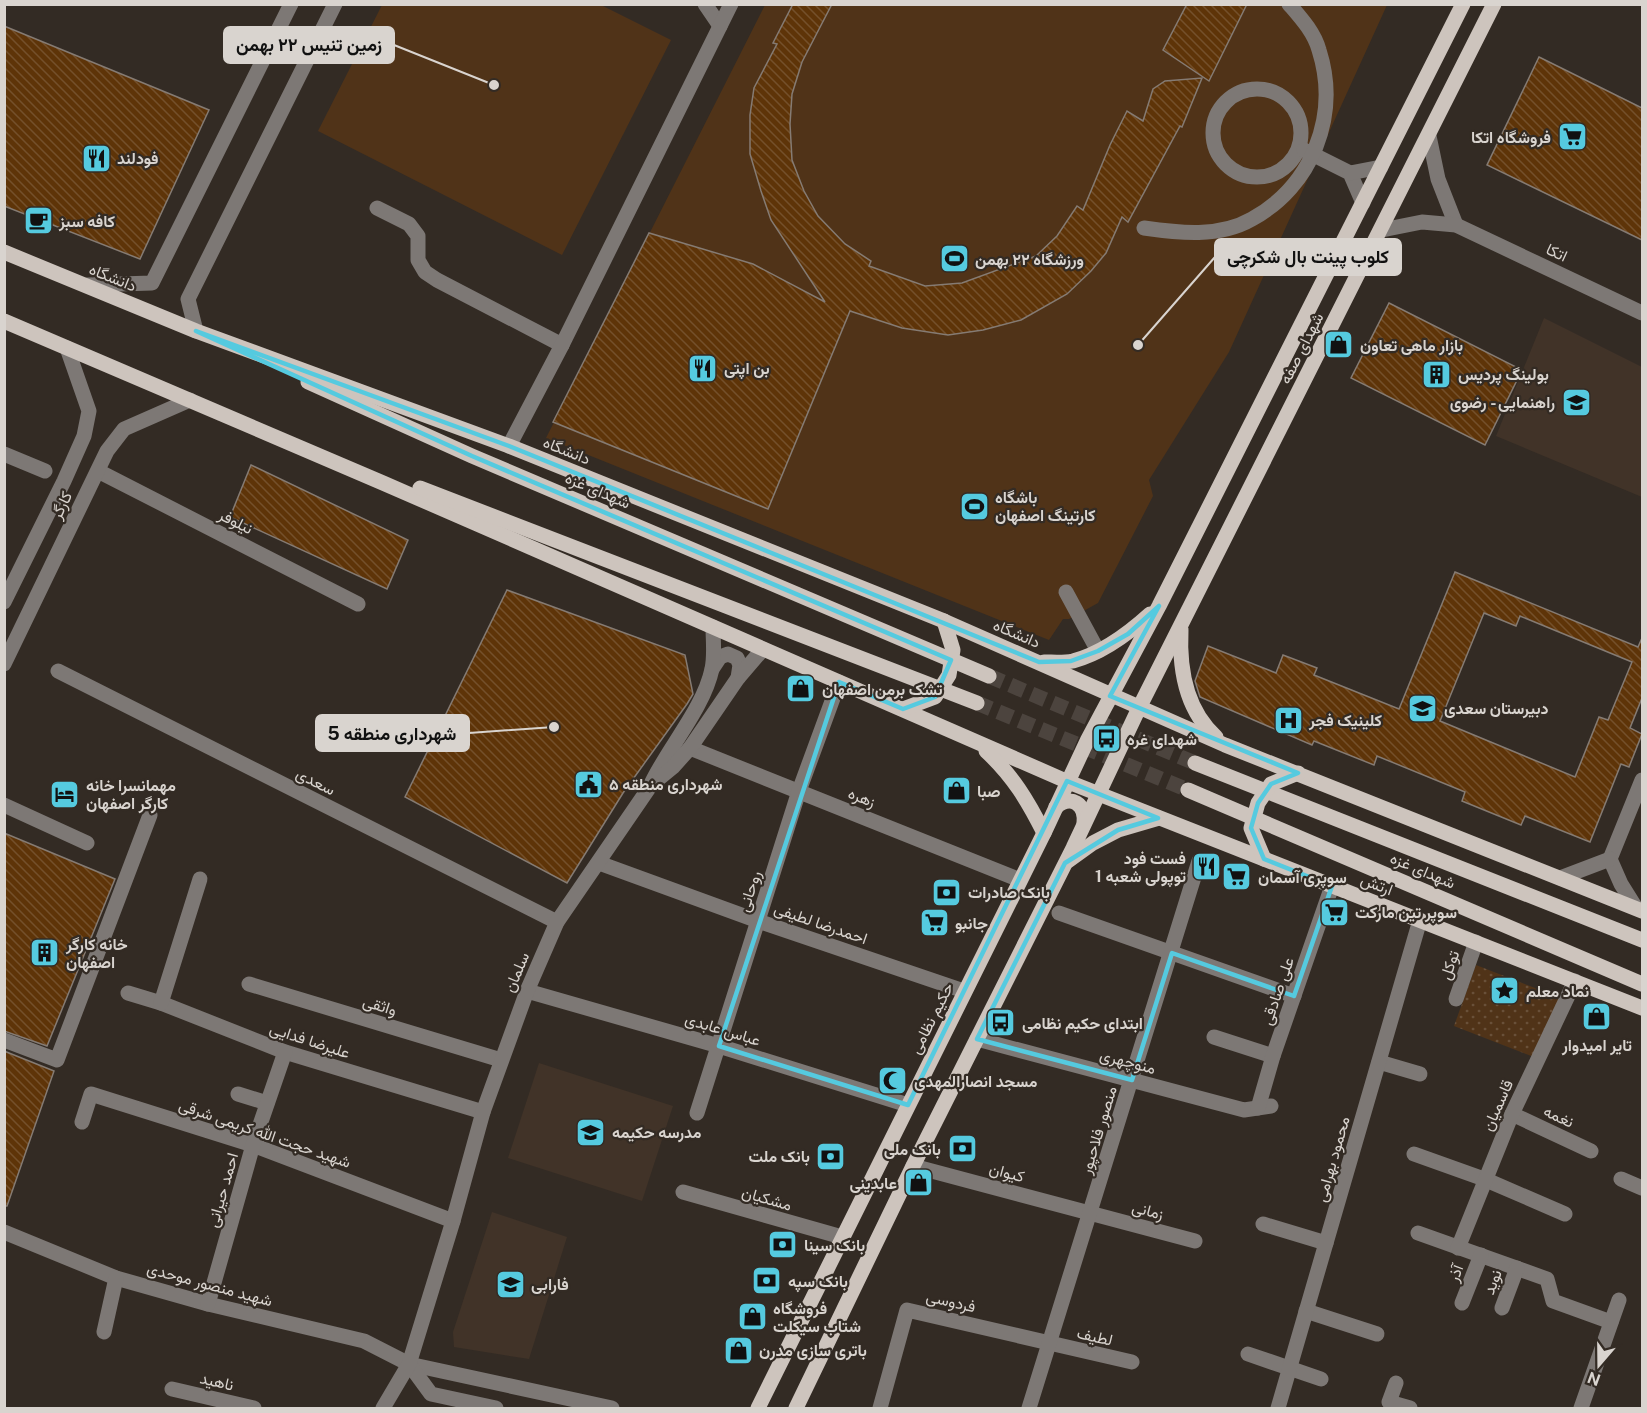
<svg xmlns="http://www.w3.org/2000/svg" width="1647" height="1413" viewBox="0 0 1647 1413" font-family="'Public Sans',Vazirmatn,sans-serif">
	<style>
		.built { fill: #413328 }
		.park { fill: url(#park-dots) }
		.pitch { fill: #503318 }
		.building { fill: url(#building-back-hatch); stroke: #857b73; stroke-width: 1.5; fill-rule: evenodd }
		.lines { fill: none; stroke-linecap: round; stroke-linejoin: round }
		.major-tunnel { stroke: #4c443e; stroke-width: 15; stroke-dasharray: 15 8; stroke-linecap: butt }
		.minor { stroke: #7d7875; stroke-width: 15 }
		.major { stroke: #cdc4bd; stroke-width: 15 }
		.major-bridge { stroke: #cdc4bd; stroke-width: 15 }
		.marked { fill: none; stroke: #55cadf; stroke-width: 4.5; stroke-linejoin: round }
		.labels { text-anchor: middle; stroke-width: 4.5; stroke-linejoin: round; paint-order: stroke }
		.poi-label { font-size: 16px; font-weight: bold; fill: #d9d4cf; stroke: #332b24; text-anchor: start }
		.street-label { font-size: 16px; fill: #d9d4cf; stroke: #332b24 }
		.leader { fill: none; stroke: #d9d4cf; stroke-width: 2 }
		.callout-dot { fill: #d9d4cf; stroke: #332b24; stroke-width: 2 }
		.callout { fill: #d9d4cf; stroke: #d9d4cf; stroke-width: 2 }
		.callout-label { font-size: 18px; text-anchor: middle; font-weight: bold; fill: #111 }
	</style>
	<defs>
		<pattern id="park-dots" width="8" height="8" patternUnits="userSpaceOnUse" patternTransform="scale(1.5)"><rect width="8" height="8" fill="#503318"/><path d="M2 2h.1M6 6h.1" fill="none" stroke="#695039" stroke-width="1.8" stroke-linecap="round"/></pattern>
		<pattern id="building-back-hatch" width="6" height="6" patternUnits="userSpaceOnUse" patternTransform="scale(1.5)"><rect width="6" height="6" fill="#5e3408"/><path d="M-1 5l2 2M0 0l6 6M5-1l2 2" fill="none" stroke="#74502b"/></pattern>
	</defs>
	<rect width="100%" height="100%" fill="#332b24"/>
	<g class="built">
		<path d="M1544,318L1642,367V497L1496,436Z"/>
		<path d="M539,1063L673,1106L642,1201L508,1158Z"/>
		<path d="M492,1212L567,1237L529,1359L454,1347L453,1332Z"/>
	</g>
	<path class="park" d="M1476,965L1561,998L1534,1057L1454,1026Z"/>
	<g class="pitch">
		<path d="M382,5H601L671,40L562,255L318,131Z"/>
		<path d="M765,5H1387L1229,352L1149,480L1153,496L1098,603L1069,619H1063L1049,640L546,438Z"/>
	</g>
	<g class="building">
		<path d="M793,4H832L802,62L792,94L790,124L792,160L804,191L818,216L845,244L871,261L869,266L925,286L962,283L1036,256L1057,236L1077,206L1083,210L1110,145L1127,111L1143,121L1153,89L1165,81L1202,78L1182,127L1180,126L1128,222L1122,217L1106,253L1091,271L1067,294L1021,320L983,330L948,335L902,328L850,311L768,509L553,422L649,233L753,264L825,302L771,220L761,191L750,154V115L754,88L777,44L773,43Z"/>
		<path d="M1187,4H1247L1209,81L1163,50Z"/>
		<path d="M4,26L209,110L140,259L4,206Z"/>
		<path d="M1539,57L1642,108V240L1487,165Z"/>
		<path d="M1389,303L1522,370L1485,445L1351,378Z"/>
		<path d="M251,465L408,540L387,589L230,517Z"/>
		<path d="M1455,572L1638,647L1642,638V698L1630,728L1642,734L1629,767L1621,764L1590,842L1525,816L1521,825L1462,801L1465,792L1377,756L1374,765L1314,741L1312,745L1200,697L1195,681L1208,646L1276,673L1283,655L1317,668L1314,675L1399,709ZM1484,613L1516,626L1520,616L1632,662L1608,720L1599,717L1575,777L1440,721Z"/>
		<path d="M507,590L685,655L693,694L687,704L623,793L567,883L405,797Z"/>
		<path d="M4,833L115,879L47,1046L4,1031Z"/>
		<path d="M4,1051L54,1071L7,1206H4Z"/>
	</g>
	<g class="lines">
		<g class="major-tunnel">
			<path d="M989,676L1195,763"/>
			<path d="M977,703L1188,790"/>
		</g>
		<g class="minor">
			<path d="M705,4L720,26"/>
			<circle cx="1257" cy="133" r="44"/>
			<path d="M1429,136L1438,179L1456,225"/>
			<path d="M1304,150L1350,173L1363,203"/>
			<path d="M1350,173L1381,167"/>
			<path d="M377,208L409,224L418,236V260L425,272L437,280L562,345"/>
			<path d="M1144,228C1179,233 1219,238 1252,219C1312,186 1340,116 1319,50C1314,32 1301,18 1289,4"/>
			<path d="M1382,230L1422,222L1456,225L1642,313"/>
			<path d="M87,285L152,283L291,4"/>
			<path d="M196,331L188,299L335,4"/>
			<path d="M509,446L562,345L731,4"/>
			<path d="M4,454L45,471"/>
			<path d="M98,471L358,604"/>
			<path d="M1066,592L1098,651"/>
			<path d="M4,602L64,481L84,436L89,411L67,348"/>
			<path d="M4,664L107,451L124,429L190,400"/>
			<path d="M712,669L720,657L728,654L737,658L740,665L738,678"/>
			<path d="M58,671L557,922"/>
			<path d="M690,748L1020,880"/>
			<path d="M652,782C669,747 704,707 712,669C715,655 713,641 713,627"/>
			<path d="M4,805L87,843"/>
			<path d="M1610,859L1642,780"/>
			<path d="M1610,859L1621,884L1636,908"/>
			<path d="M599,863L758,921L964,991"/>
			<path d="M1560,878L1610,859"/>
			<path d="M1059,913L1294,996"/>
			<path d="M249,984L501,1060"/>
			<path d="M527,991L719,1046L908,1105"/>
			<path d="M128,993L161,1003L285,1052L483,1112"/>
			<path d="M1456,999L1476,942"/>
			<path d="M161,1003L200,879"/>
			<path d="M1214,1037L1273,1056"/>
			<path d="M977,1039L1244,1110L1271,1106"/>
			<path d="M4,1040L57,1060L150,815"/>
			<path d="M1379,1062L1420,1074"/>
			<path d="M238,1094L267,1103"/>
			<path d="M1258,1108L1273,1056L1332,886"/>
			<path d="M697,1113L799,791L839,682"/>
			<path d="M1512,1114L1591,1151"/>
			<path d="M82,1122L91,1094L253,1145L453,1221"/>
			<path d="M1414,1154L1484,1179L1565,1214"/>
			<path d="M913,1166L1195,1241"/>
			<path d="M1621,1179L1642,1188"/>
			<path d="M683,1192L842,1237"/>
			<path d="M1263,1224L1326,1243"/>
			<path d="M4,1232L116,1278L208,1304L364,1341L409,1364L612,1408"/>
			<path d="M1418,1233L1547,1279L1553,1301L1611,1322"/>
			<path d="M1458,1248L1512,1114L1575,981"/>
			<path d="M1462,1303L1481,1255"/>
			<path d="M208,1304L253,1145L285,1052"/>
			<path d="M1502,1308L1517,1268"/>
			<path d="M1306,1311L1377,1334"/>
			<path d="M104,1332L116,1278"/>
			<path d="M1248,1354L1321,1379"/>
			<path d="M409,1364L431,1394L496,1408"/>
			<path d="M1396,1383L1389,1402L1410,1408"/>
			<path d="M172,1389L254,1408"/>
			<path d="M383,1408L409,1364L453,1221L483,1112L527,991L557,922L651,785L673,767L690,748L738,678L763,649"/>
			<path d="M880,1408L907,1310L1132,1362"/>
			<path d="M1029,1408L1199,861"/>
			<path d="M1278,1408L1420,920"/>
			<path d="M1581,1408L1619,1300"/>
		</g>
		<g class="major">
			<path d="M4,252L196,331L509,446L944,621L1225,745L1642,911"/>
			<path d="M4,321L383,483L1066,781L1642,1008"/>
			<path d="M308,382L472,456L989,676"/>
			<path d="M420,488L977,703"/>
			<path d="M1181,630C1179,670 1186,710 1216,737"/>
			<path d="M1044,662C1053,662 1064,663 1073,661C1103,653 1128,634 1150,614"/>
			<path d="M986,751C1013,776 1028,801 1044,833"/>
			<path d="M1195,763L1642,940"/>
			<path d="M1188,790L1642,984"/>
			<path d="M1056,807C1071,794 1086,804 1084,823"/>
			<path d="M1068,861L1093,843L1118,830L1159,818"/>
			<path d="M758,1408L1044,833L1088,739L1159,606L1463,4"/>
			<path d="M796,1408L913,1166L1073,848L1139,708L1494,4"/>
		</g>
		<g class="major-bridge">
			<path d="M903,709L935,697L949,675L953,650L944,621"/>
			<path d="M1264,859L1251,828L1258,803L1271,784L1298,773"/>
		</g>
	</g>
	<path class="marked" d="M196,331L509,446L1039,662L1071,661L1098,651L1128,634L1159,606L1110,696L1298,773L1271,784L1258,803L1251,828L1264,859L1332,886L1294,996L1172,953L1132,1080L977,1039L1065,863L1118,830L1158,818L1067,781L908,1105L719,1046L839,682L903,709L935,697L951,660L472,456Z"/>
	<defs>
		<symbol id="supermarket-square" viewBox="-11 -11 22 22"><rect x="-9" y="-9" width="18" height="18" rx="4" fill="#55cadf" stroke="#332b24"/><path d="M-6-5.5h2.5l.6 2H6L4.5 2H-2.5L-4.4-4H-6ZM-1.5 3.2a1.3 1.3 0 1 0 .1 0ZM3 3.2a1.3 1.3 0 1 0 .1 0Z" fill="#111"/></symbol>
		<symbol id="restaurant-square" viewBox="-11 -11 22 22"><rect x="-9" y="-9" width="18" height="18" rx="4" fill="#55cadf" stroke="#332b24"/><path d="M-5-6h1v4h1v-4h1v4h1v-4h1v5L-1.5 .5V6h-2V.5L-5-1ZM5-6V6H3V1.5H1.5Q1.5-4 5-6Z" fill="#111"/></symbol>
		<symbol id="cafe-square" viewBox="-11 -11 22 22"><rect x="-9" y="-9" width="18" height="18" rx="4" fill="#55cadf" stroke="#332b24"/><path d="M-5.5-4.5H6V0H3Q3 3.5 0 3.5H-2.5Q-5.5 3.5-5.5 0ZM3-3.2v2h1.7v-2ZM-6 4.5H4V6H-6Z" fill="#111"/></symbol>
		<symbol id="stadium-square" viewBox="-11 -11 22 22"><rect x="-9" y="-9" width="18" height="18" rx="4" fill="#55cadf" stroke="#332b24"/><path d="M0-5a6.5 5 0 1 0 0 10a6.5 5 0 1 0 0-10ZM-3.5-1.8h7v3.6h-7Z" fill="#111"/></symbol>
		<symbol id="shop-square" viewBox="-11 -11 22 22"><rect x="-9" y="-9" width="18" height="18" rx="4" fill="#55cadf" stroke="#332b24"/><path d="M-5-2.5h2.3a2.7 3.5 0 0 1 5.4 0H5L5.5 6h-11ZM-1.5-2.5h3a1.5 2.3 0 0 0-3 0Z" fill="#111"/></symbol>
		<symbol id="building-square" viewBox="-11 -11 22 22"><rect x="-9" y="-9" width="18" height="18" rx="4" fill="#55cadf" stroke="#332b24"/><path d="M-4-6H4V6H1V3H-1V6H-4ZM-2.5-4.3h1.7v1.8h-1.7ZM.8-4.3h1.7v1.8H.8ZM-2.5-1h1.7V.8h-1.7ZM.8-1h1.7V.8H.8Z" fill="#111"/></symbol>
		<symbol id="school-square" viewBox="-11 -11 22 22"><rect x="-9" y="-9" width="18" height="18" rx="4" fill="#55cadf" stroke="#332b24"/><path d="M0-5L7-2L0 1L-7-2ZM-4 1L0 2.5L4 1V4Q0 6-4 4Z" fill="#111"/></symbol>
		<symbol id="hospital-square" viewBox="-11 -11 22 22"><rect x="-9" y="-9" width="18" height="18" rx="4" fill="#55cadf" stroke="#332b24"/><path d="M-5-5h3v3.5h4V-5h3V5h-3V1.5h-4V5h-3Z" fill="#111"/></symbol>
		<symbol id="bus-square" viewBox="-11 -11 22 22"><rect x="-9" y="-9" width="18" height="18" rx="4" fill="#55cadf" stroke="#332b24"/><path d="M-5-6H5V4H4V6H2V4H-2V6H-4V4H-5ZM-3.5-4V0h7V-4ZM-3.5 1.2v1.5H-2V1.2ZM2 1.2v1.5H3.5V1.2Z" fill="#111"/></symbol>
		<symbol id="civic-square" viewBox="-11 -11 22 22"><rect x="-9" y="-9" width="18" height="18" rx="4" fill="#55cadf" stroke="#332b24"/><path d="M-.6-6.5H3V-4.5H.6V-3L4-1V1h2V6H-6V1h2V-1L-.6-3ZM-1.2 2.5V6h2.4V2.5Z" fill="#111"/></symbol>
		<symbol id="hotel-square" viewBox="-11 -11 22 22"><rect x="-9" y="-9" width="18" height="18" rx="4" fill="#55cadf" stroke="#332b24"/><path d="M-6-4.5h1.5V1H6V5H4.5V3h-9V5H-6ZM-4 0a1.8 1.8 0 1 1 3.6 0ZM.5 0V-2.5h3Q6-2.5 6 0Z" fill="#111"/></symbol>
		<symbol id="bank-square" viewBox="-11 -11 22 22"><rect x="-9" y="-9" width="18" height="18" rx="4" fill="#55cadf" stroke="#332b24"/><path d="M-6-4H6V4H-6ZM0-2.3a2.3 2.3 0 1 0 0 4.6a2.3 2.3 0 1 0 0-4.6Z" fill="#111"/></symbol>
		<symbol id="sight-square" viewBox="-11 -11 22 22"><rect x="-9" y="-9" width="18" height="18" rx="4" fill="#55cadf" stroke="#332b24"/><path d="M0-6L1.8-2.2L6-1.7L2.9 1.2L3.7 5.4L0 3.3L-3.7 5.4L-2.9 1.2L-6-1.7L-1.8-2.2Z" fill="#111"/></symbol>
		<symbol id="mosque-square" viewBox="-11 -11 22 22"><rect x="-9" y="-9" width="18" height="18" rx="4" fill="#55cadf" stroke="#332b24"/><path d="M3.5-4.9A6 6 0 1 0 3.5 4.9A5 5 0 1 1 3.5-4.9Z" fill="#111"/></symbol>
	</defs>
	<g fill-rule="evenodd">
		<use href="#supermarket-square" x="1556" y="120" width="33" height="33"/>
		<use href="#restaurant-square" x="80" y="142" width="33" height="33"/>
		<use href="#cafe-square" x="22" y="204" width="33" height="33"/>
		<use href="#stadium-square" x="938" y="242" width="33" height="33"/>
		<use href="#shop-square" x="1322" y="328" width="33" height="33"/>
		<use href="#restaurant-square" x="686" y="352" width="33" height="33"/>
		<use href="#building-square" x="1420" y="358" width="33" height="33"/>
		<use href="#school-square" x="1560" y="386" width="33" height="33"/>
		<use href="#stadium-square" x="958" y="490" width="33" height="33"/>
		<use href="#shop-square" x="784" y="672" width="33" height="33"/>
		<use href="#school-square" x="1406" y="692" width="33" height="33"/>
		<use href="#hospital-square" x="1272" y="704" width="33" height="33"/>
		<use href="#bus-square" x="1090" y="722" width="33" height="33"/>
		<use href="#civic-square" x="572" y="768" width="33" height="33"/>
		<use href="#shop-square" x="940" y="774" width="33" height="33"/>
		<use href="#hotel-square" x="48" y="778" width="33" height="33"/>
		<use href="#restaurant-square" x="1190" y="850" width="33" height="33"/>
		<use href="#supermarket-square" x="1220" y="860" width="33" height="33"/>
		<use href="#bank-square" x="930" y="876" width="33" height="33"/>
		<use href="#supermarket-square" x="1318" y="896" width="33" height="33"/>
		<use href="#supermarket-square" x="918" y="906" width="33" height="33"/>
		<use href="#building-square" x="28" y="936" width="33" height="33"/>
		<use href="#sight-square" x="1488" y="974" width="33" height="33"/>
		<use href="#shop-square" x="1580" y="1000" width="33" height="33"/>
		<use href="#bus-square" x="984" y="1006" width="33" height="33"/>
		<use href="#mosque-square" x="876" y="1064" width="33" height="33"/>
		<use href="#school-square" x="574" y="1116" width="33" height="33"/>
		<use href="#bank-square" x="946" y="1132" width="33" height="33"/>
		<use href="#bank-square" x="814" y="1140" width="33" height="33"/>
		<use href="#shop-square" x="902" y="1166" width="33" height="33"/>
		<use href="#bank-square" x="766" y="1228" width="33" height="33"/>
		<use href="#bank-square" x="750" y="1264" width="33" height="33"/>
		<use href="#school-square" x="494" y="1268" width="33" height="33"/>
		<use href="#shop-square" x="736" y="1300" width="33" height="33"/>
		<use href="#shop-square" x="722" y="1334" width="33" height="33"/>
	</g>
	<g class="labels">
		<g class="poi-label">
			<text x="1551" y="143" text-anchor="end">فروشگاه اتکا</text>
			<text x="117" y="164">فودلند</text>
			<text x="59" y="227">کافه سبز</text>
			<text x="975" y="265">ورزشگاه ۲۲ بهمن</text>
			<text x="1360" y="351">بازار ماهی تعاون</text>
			<text x="724" y="374">بن اپتی</text>
			<text x="1458" y="380">بولینگ پردیس</text>
			<text x="1555" y="408" text-anchor="end">راهنمایی - رضوی</text>
			<text x="995" y="503">باشگاه<tspan x="995" dy="18">کارتینگ اصفهان</tspan></text>
			<text x="822" y="695">تشک برمن اصفهان</text>
			<text x="1444" y="714">دبیرستان سعدی</text>
			<text x="1309" y="726">کلینیک فجر</text>
			<text x="1127" y="745">شهدای غره</text>
			<text x="609" y="790">شهرداری منطقه ۵</text>
			<text x="86" y="791">مهمانسرا خانه<tspan x="86" dy="18">کارگر اصفهان</tspan></text>
			<text x="977" y="797">صبا</text>
			<text x="1186" y="864" text-anchor="end">فست فود<tspan x="1186" dy="18">توپولی شعبه 1</tspan></text>
			<text x="1258" y="883">سوپری آسمان</text>
			<text x="968" y="898">بانک صادرات</text>
			<text x="1355" y="918">سوپر تین مارکت</text>
			<text x="955" y="929">جانبو</text>
			<text x="66" y="950">خانه کارگر<tspan x="66" dy="18">اصفهان</tspan></text>
			<text x="1526" y="997">نماد معلم</text>
			<text x="1022" y="1029">ابتدای حکیم نظامی</text>
			<text x="1597" y="1051" text-anchor="middle">تایر امیدوار</text>
			<text x="914" y="1087">مسجد انصارالمهدی</text>
			<text x="612" y="1138">مدرسه حکیمه</text>
			<text x="941" y="1155" text-anchor="end">بانک ملی</text>
			<text x="810" y="1162" text-anchor="end">بانک ملت</text>
			<text x="897" y="1189" text-anchor="end">عابدینی</text>
			<text x="804" y="1251">بانک سینا</text>
			<text x="788" y="1287">بانک سپه</text>
			<text x="531" y="1290">فارابی</text>
			<text x="773" y="1314">فروشگاه<tspan x="773" dy="18">شتاب سیکلت</tspan></text>
			<text x="759" y="1356">باتری سازی مدرن</text>
		</g>
		<g class="street-label">
			<text transform="translate(1557 252) rotate(25)" y="6">اتکا</text>
			<text transform="translate(113 277) rotate(22)" y="6">دانشگاه</text>
			<text transform="translate(1301 348) rotate(-63)" y="6">شهدای صفه</text>
			<text transform="translate(567 450) rotate(22)" y="6">دانشگاه</text>
			<text transform="translate(598 490) rotate(23)" y="6">شهدای غزه</text>
			<text transform="translate(61 505) rotate(-64)" y="6">کارگر</text>
			<text transform="translate(236 521) rotate(27)" y="6">نیلوفر</text>
			<text transform="translate(1017 633) rotate(23)" y="6">دانشگاه</text>
			<text transform="translate(316 781) rotate(27)" y="6">سعدی</text>
			<text transform="translate(862 797) rotate(22)" y="6">زهره</text>
			<text transform="translate(1423 870) rotate(23)" y="6">شهدای غزه</text>
			<text transform="translate(1377 884) rotate(21)" y="6">ارتش</text>
			<text transform="translate(749 891) rotate(-72)" y="6">روحانی</text>
			<text transform="translate(821 923) rotate(19)" y="6">احمدرضا لطیفی</text>
			<text transform="translate(1449 965) rotate(-71)" y="6">توکل</text>
			<text transform="translate(516 972) rotate(-67)" y="6">سلمان</text>
			<text transform="translate(1277 991) rotate(-71)" y="6">علی صادقی</text>
			<text transform="translate(380 1005) rotate(17)" y="6">واثقی</text>
			<text transform="translate(931 1018) rotate(-63)" y="6">حکیم نظامی</text>
			<text transform="translate(723 1029) rotate(17)" y="6">عباس عابدی</text>
			<text transform="translate(310 1040) rotate(18)" y="6">علیرضا فدایی</text>
			<text transform="translate(1128 1061) rotate(15)" y="6">منوچهری</text>
			<text transform="translate(1497 1105) rotate(-66)" y="6">قاسمیان</text>
			<text transform="translate(1559 1116) rotate(25)" y="6">نغمه</text>
			<text transform="translate(1098 1130) rotate(-73)" y="6">منصور فلاحپور</text>
			<text transform="translate(265 1133) rotate(19)" y="6">شهید حجت الله کریمی شرقی</text>
			<text transform="translate(1332 1159) rotate(-74)" y="6">محمود بهرامی</text>
			<text transform="translate(1007 1172) rotate(15)" y="6">کیوان</text>
			<text transform="translate(222 1190) rotate(-74)" y="6">احمد حیرانی</text>
			<text transform="translate(767 1198) rotate(16)" y="6">مشکیان</text>
			<text transform="translate(1148 1210) rotate(15)" y="6">زمانی</text>
			<text transform="translate(1455 1273) rotate(-69)" y="6">آذر</text>
			<text transform="translate(1492 1282) rotate(-70)" y="6">نوید</text>
			<text transform="translate(210 1284) rotate(15)" y="6">شهید منصور موحدی</text>
			<text transform="translate(951 1301) rotate(13)" y="6">فردوسی</text>
			<text transform="translate(1095 1336) rotate(13)" y="6">لطیف</text>
			<text transform="translate(217 1381) rotate(13)" y="6">ناهید</text>
		</g>
	</g>
	<path class="leader" d="M494 85L394 45M1138 345L1215 257M554 727L469 733"/>
	<g class="callout-dot">
		<circle cx="494" cy="85" r="6"/>
		<circle cx="1138" cy="345" r="6"/>
		<circle cx="554" cy="727" r="6"/>
	</g>
	<g class="callout">
		<rect x="224" y="27" width="170" height="36" rx="6"/>
		<rect x="1215" y="239" width="186" height="36" rx="6"/>
		<rect x="316" y="715" width="153" height="36" rx="6"/>
	</g>
	<g class="callout-label">
		<text x="309" y="51">زمین تنیس ۲۲ بهمن</text>
		<text x="1308" y="263">کلوب پینت بال شکرچی</text>
		<text x="392" y="740">شهرداری منطقه 5</text>
	</g>
	<rect width="1647" height="1413" fill="none" stroke="#d9d4cf" stroke-width="12"/>
	<g transform="translate(1599 1365) rotate(200)" stroke="#332b24" stroke-width="4.5" paint-order="stroke">
	<path d="M0-4.5L10 22L0 15L-10 22Z" fill="#d9d4cf"/>
	<text y="-9" font-size="16" font-weight="bold" text-anchor="middle" fill="#d9d4cf">N</text>
	</g>
</svg>
